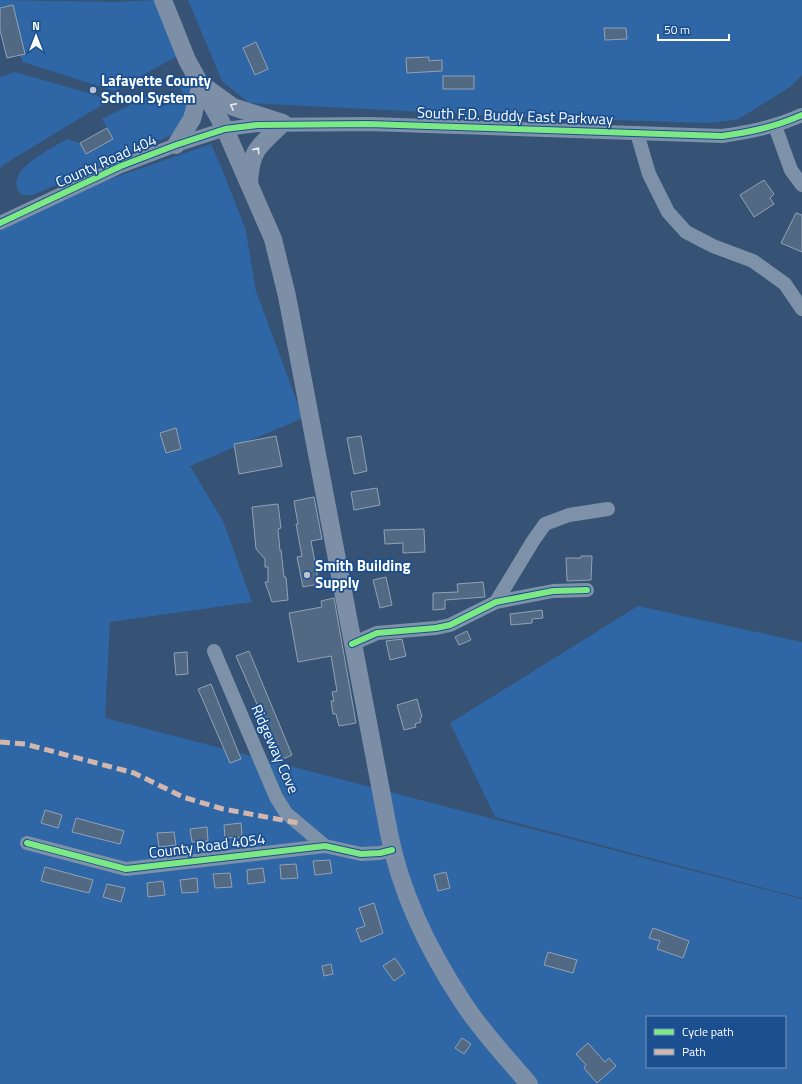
<svg xmlns="http://www.w3.org/2000/svg" width="802" height="1084" viewBox="0 0 802 1084" font-family="'Titillium Web',sans-serif">
	<style>
		.green { fill: #2f66a5; fill-rule: evenodd }
		.building { fill: #526984; stroke: #92a2b6 }
		.lines { fill: none; stroke-linecap: round; stroke-linejoin: round }
		.minor { stroke: #7d92a8; stroke-width: 14 }
		.major { stroke: #7d8ea7; stroke-width: 18 }
		.quiet { stroke: #d1b7ad; stroke-width: 5; stroke-dasharray: 10 5; stroke-linecap: butt }
		.cycleway-casing { stroke: #1b4f8f; stroke-width: 8 }
		.cycleway { stroke: #7ce984; stroke-width: 6 }
		.oneway { stroke: #e5e8ed }
		.poi-dot { fill: #b9c2ce; stroke: #1b4f8f; stroke-width: 1.5 }
		.labels { text-anchor: middle; stroke-width: 3.5; stroke-linejoin: round; paint-order: stroke }
		.poi-label { font-size: 15px; font-weight: bold; fill: #fff; stroke: #1b4f8f; text-anchor: start }
		.street-label { font-size: 15px; fill: #fff; stroke: #1b4f8f }
	</style>
	<rect width="100%" height="100%" fill="#365274"/>
	<g class="green">
		<path d="M0,0L115,2L155,0L181,54L114,91L23,62L0,9Z"/>
		<path d="M188,0H802V75L790,87L739,119L710,123L522,117L249,103L222,81Z"/>
		<path d="M15,72L95,95L104,99L105,103L3,165L0,168V77Z"/>
		<path d="M187,79L196,88L176,133L33,195H22C0,172 51,149 67,139L80,143L86,154L113,139L102,119L154,93L161,107L184,98L178,81Z"/>
		<path d="M211,144L223,171L246,231L256,291L303,418L190,466L223,521L252,602L110,622L105,718L802,899V1084H0V230L107,180ZM647,1017H785V1067H647Z"/>
		<path d="M638,606L802,642V898L495,817L450,723Z"/>
	</g>
	<g class="building">
		<path d="M13,5L25,54L7,58L0,30V8Z"/>
		<path d="M604,28H626L627,39L605,40Z"/>
		<path d="M256,42L268,69L255,75L243,48Z"/>
		<path d="M429,57V61L442,60V71L407,73L406,58Z"/>
		<rect x="443" y="76" width="31" height="13"/>
		<path d="M107,128L113,139L86,154L80,143Z"/>
		<path d="M764,180L774,194L770,198L774,204L754,217L740,195Z"/>
		<path d="M796,213L802,215V252L781,243Z"/>
		<path d="M176,428L181,449L166,453L160,433Z"/>
		<path d="M276,436L282,466L239,474L234,444Z"/>
		<path d="M361,436L367,471L354,474L347,438Z"/>
		<path d="M377,488L380,505L354,510L351,492Z"/>
		<path d="M314,497L322,539L311,541L319,584L303,587L297,557L302,556L296,524H298L294,501Z"/>
		<path d="M278,504L281,528L278,529L280,551L281,550L284,577H286L288,600L272,602L265,582H268V567H265V559L256,549L252,507Z"/>
		<path d="M424,529L425,552L403,553V543L385,544L384,530Z"/>
		<path d="M581,556H592L591,580L567,581L566,558H581Z"/>
		<path d="M386,577L392,605L380,608L373,580Z"/>
		<path d="M483,582L485,597L445,600V609L433,610V593L458,592L457,584Z"/>
		<path d="M334,598L356,723L339,726L336,714H333L331,701H334L332,692L337,691L331,656L298,662L289,613L322,607L321,601Z"/>
		<path d="M542,610L543,618L532,619V623L511,625L510,614Z"/>
		<path d="M467,631L471,640L459,645L455,637Z"/>
		<path d="M402,639L406,656L390,660L386,641Z"/>
		<path d="M249,651L292,755L281,760L236,656Z"/>
		<path d="M187,652L188,674L176,675L174,653Z"/>
		<path d="M211,684L241,759L230,763L198,689Z"/>
		<path d="M417,699L422,717L420,718L421,722L415,724L416,727L404,730L397,705Z"/>
		<path d="M45,810L62,815L58,828L41,823Z"/>
		<path d="M76,818L124,831L120,844L72,832Z"/>
		<path d="M241,823L242,837L225,838L224,825Z"/>
		<path d="M207,827L208,841L192,842L190,829Z"/>
		<path d="M174,832L176,845L159,847L157,833Z"/>
		<path d="M330,860L332,873L315,875L313,861Z"/>
		<path d="M296,864L298,878L281,879L280,865Z"/>
		<path d="M45,867L93,880L89,893L41,881Z"/>
		<path d="M263,868L265,882L248,884L247,870Z"/>
		<path d="M446,872L450,888L438,891L434,875Z"/>
		<path d="M230,873L232,887L215,888L213,874Z"/>
		<path d="M197,878L198,892L182,893L180,880Z"/>
		<path d="M163,881L165,895L148,897L147,883Z"/>
		<path d="M107,884L125,888L121,902L103,897Z"/>
		<path d="M374,903L383,933L361,942L356,929L365,926L359,908Z"/>
		<path d="M653,928L689,941L683,958L657,949L660,941L649,938Z"/>
		<path d="M548,952L577,960L573,973L544,965Z"/>
		<path d="M395,958L405,973L394,981L383,966Z"/>
		<path d="M331,964L333,974L324,976L322,966Z"/>
		<path d="M462,1038L471,1044L464,1054L455,1048Z"/>
		<path d="M588,1043L605,1062L609,1058L616,1066L597,1083L584,1068L586,1065L576,1054Z"/>
	</g>
	<g class="lines">
		<g class="minor">
			<path d="M775,126L791,170L802,185"/>
			<path d="M637,133L649,174L668,212L686,232L713,246L753,261L785,284L802,309"/>
			<path d="M0,223L121,166L176,145L225,129L257,125L369,124L722,136C750,132 775,127 802,115"/>
			<path d="M496,602L533,541L545,524L569,515L608,509"/>
			<path d="M352,644L377,633L436,628L450,625L496,602L553,591L587,590"/>
			<path d="M214,651L276,797L286,813L325,846"/>
			<path d="M27,843L126,869L325,846L361,854L380,853L392,850"/>
		</g>
		<g class="major">
			<path d="M163,0L187,60L225,129L273,239L287,296L389,833C401,894 430,953 464,1004C483,1033 507,1058 529,1084"/>
			<path d="M176,145L192,119L201,84L233,107L283,123C259,147 251,148 249,183"/>
		</g>
		<path class="quiet" d="M0,742L25,744L134,773L183,797L223,809L298,823"/>
		<defs>
			<g id="cycleway">
				<path d="M0,223L121,166L176,145L225,129L257,125L369,124L722,136C750,132 775,127 802,115"/>
				<path d="M352,644L377,633L436,628L450,625L496,602L553,591L587,590"/>
				<path d="M27,843L126,869L325,846L361,854L380,853L392,850"/>
			</g>
		</defs>
		<use href="#cycleway" class="cycleway-casing"/>
		<use href="#cycleway" class="cycleway"/>
	</g>
	<defs><path id="oneway-chevron" d="M-2-3.5L2.5 0L-2 3.5" fill="none" stroke-width="1.6" stroke-linecap="round" stroke-linejoin="round"/></defs>
	<g class="oneway">
		<use href="#oneway-chevron" transform="translate(233 106) rotate(-152)"/>
		<use href="#oneway-chevron" transform="translate(257 150) rotate(-55)"/>
	</g>
	<g class="poi-dot">
		<circle cx="93" cy="90" r="4"/>
		<circle cx="307" cy="575" r="4"/>
	</g>
	<g class="labels">
		<g class="poi-label">
			<text x="101" y="86">Lafayette County<tspan x="101" dy="17">School System</tspan></text>
			<text x="315" y="571">Smith Building<tspan x="315" dy="17">Supply</tspan></text>
		</g>
		<g class="street-label">
			<text transform="translate(515 116) rotate(2)" y="5">South F.D. Buddy East Parkway</text>
			<text transform="translate(106 161) rotate(-24)" y="5">County Road 404</text>
			<text transform="translate(275 749) rotate(66)" y="5">Ridgeway Cove</text>
			<text transform="translate(207 846) rotate(-7)" y="5">County Road 4054</text>
		</g>
	</g>
	<rect x="646" y="1016" width="140" height="52" fill="#1b4f8f" stroke="#7695bc"/>
	<rect x="654" y="1029" width="20" height="6" fill="#7ce984" stroke="#7695bc"/>
	<text x="682" y="1036" font-size="12" fill="#ffffff">Cycle path</text>
	<rect x="654" y="1049" width="20" height="6" fill="#d1b7ad" stroke="#7695bc"/>
	<text x="682" y="1056" font-size="12" fill="#ffffff">Path</text>
	<g transform="translate(36 36)" stroke="#1b4f8f" stroke-width="3" paint-order="stroke">
	<path d="M0-3L7 15L0 10L-7 15Z" fill="#ffffff"/>
	<text y="-6" font-size="11" font-weight="bold" text-anchor="middle" fill="#ffffff">N</text>
	</g>
	<path d="M658 34v6h71v-6" fill="none" stroke="#ffffff" stroke-width="2"/>
	<text x="664" y="34" font-size="12" fill="#ffffff" stroke="#1b4f8f" stroke-width="3" paint-order="stroke">50 m</text>
</svg>
